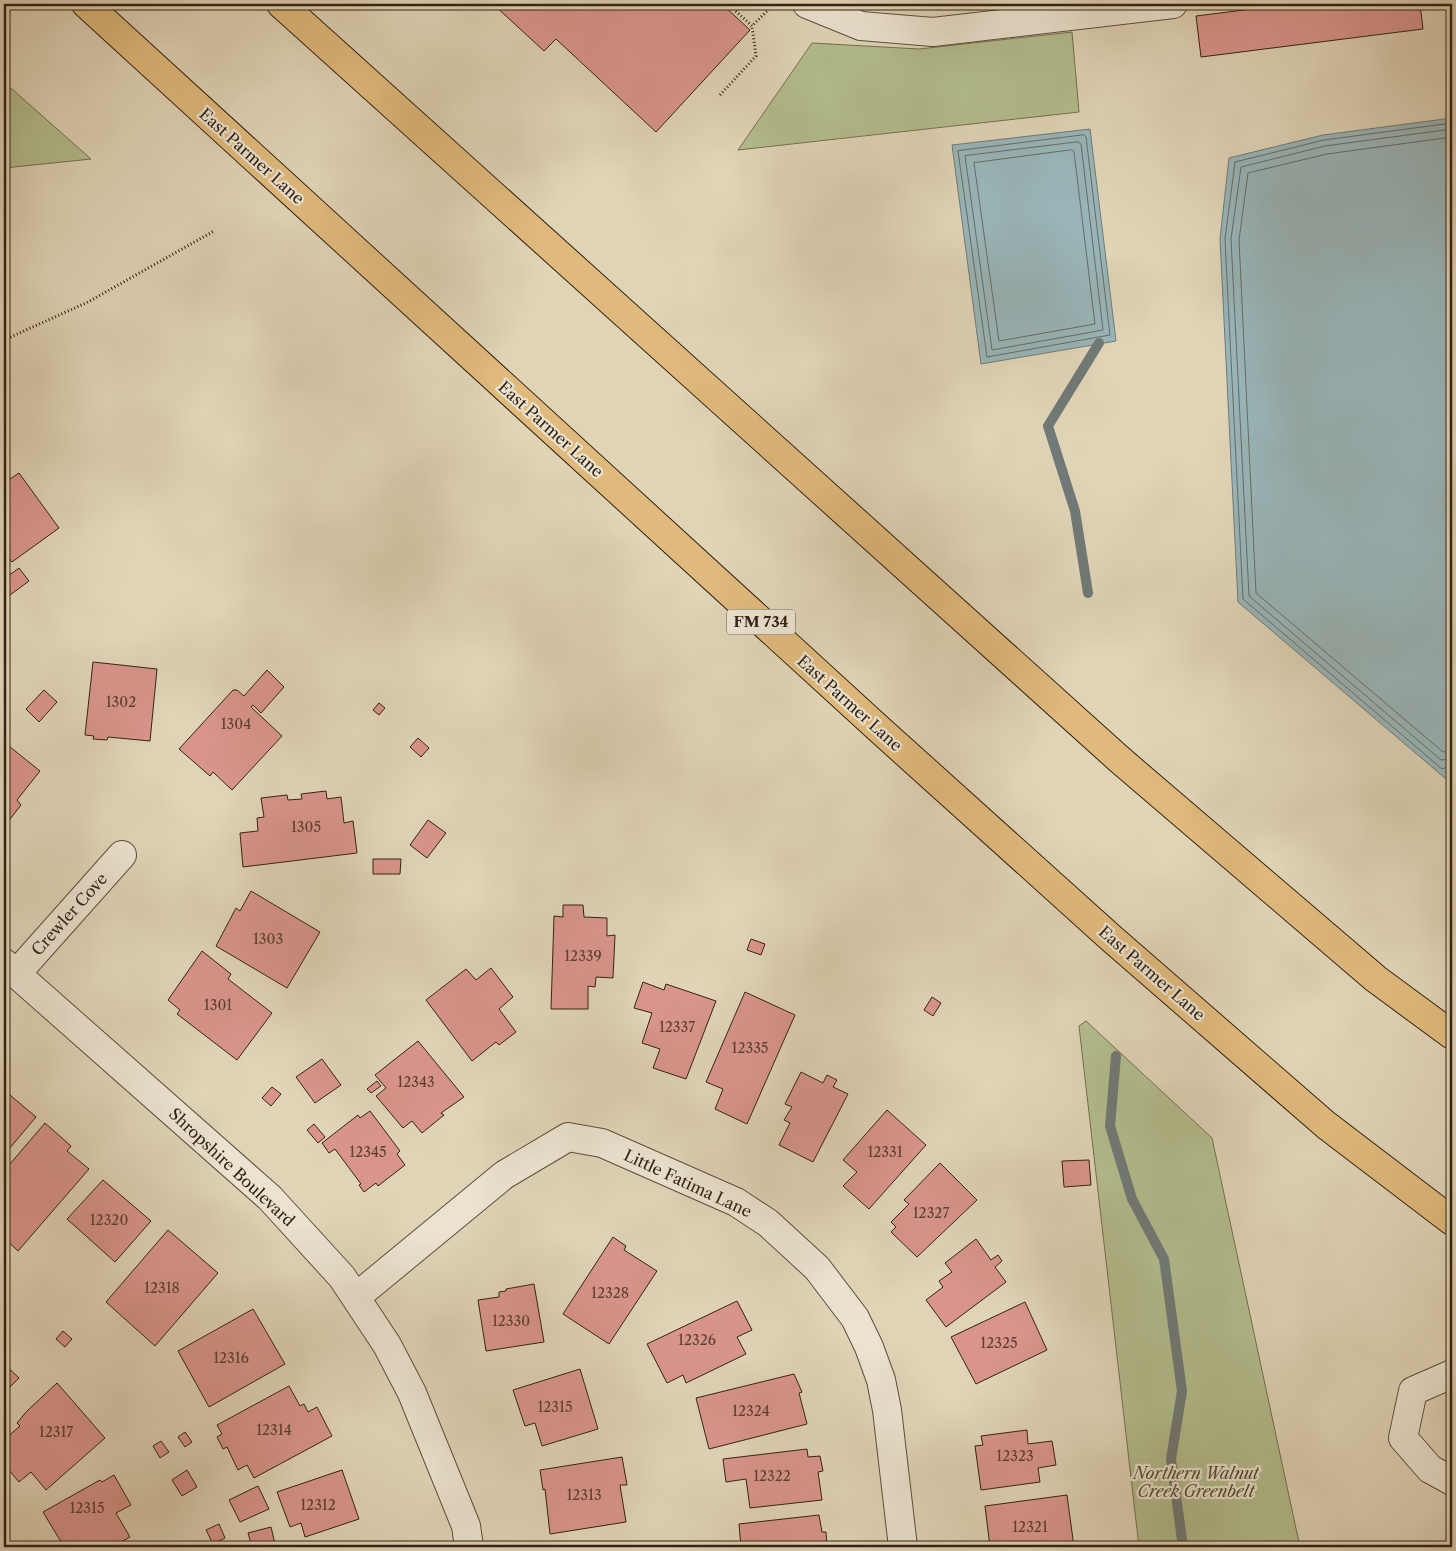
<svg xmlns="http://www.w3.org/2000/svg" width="1456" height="1551" viewBox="0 0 1456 1551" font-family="'Libre Caslon Text',serif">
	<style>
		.green { fill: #b3bd8e; stroke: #737051 }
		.water { fill: #99b5b9; stroke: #707a77 }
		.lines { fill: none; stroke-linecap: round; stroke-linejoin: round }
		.shore { stroke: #666c66; stroke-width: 1 }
		.stream { stroke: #707a77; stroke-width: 10 }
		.building { fill: #d9958c; stroke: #332214 }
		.minor-casing { stroke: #5e4e3d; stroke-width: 30 }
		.major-casing { stroke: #332214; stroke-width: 30 }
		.path { stroke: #332214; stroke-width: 3; stroke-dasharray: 1 2.5; stroke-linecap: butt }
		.minor { stroke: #ebe3d0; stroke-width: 28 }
		.major { stroke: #e0ba7c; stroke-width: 28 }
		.labels { text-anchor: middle; stroke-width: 4.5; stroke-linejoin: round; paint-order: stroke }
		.number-label { font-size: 14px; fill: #5c3f32 }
		.shield { fill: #ebe3d0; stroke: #6a5c4c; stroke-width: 1 }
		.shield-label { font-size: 15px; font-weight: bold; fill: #332214 }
		.street-label { font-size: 16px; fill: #332214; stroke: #ebe3d0 }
		.park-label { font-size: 16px; font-style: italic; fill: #534932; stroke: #ebe3d0 }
	</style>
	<rect width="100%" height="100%" fill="#e0d4b7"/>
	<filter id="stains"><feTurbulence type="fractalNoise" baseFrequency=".004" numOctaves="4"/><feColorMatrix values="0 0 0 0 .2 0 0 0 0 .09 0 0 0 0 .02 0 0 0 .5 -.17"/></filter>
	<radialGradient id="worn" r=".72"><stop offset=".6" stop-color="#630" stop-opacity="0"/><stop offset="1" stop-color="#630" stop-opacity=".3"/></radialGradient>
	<g class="green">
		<path d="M1072,32L1079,112L738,150L812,43L919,49Z"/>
		<path d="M4,82L91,159L4,168Z"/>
		<path d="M1086,1021L1212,1138L1300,1547H1139L1079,1026Z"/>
	</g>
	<g class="water">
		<path d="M1452,118V766L1446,779L1238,602L1220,239L1229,158L1323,135Z"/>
		<path d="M1090,129L1116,341L981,364L952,145Z"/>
	</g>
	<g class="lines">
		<g class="shore">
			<path d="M1452,123L1324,140L1235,162L1225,239L1243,599L1442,769L1452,765"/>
			<path d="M1452,129L1325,146L1241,167L1231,239L1249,596L1441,760L1452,759"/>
			<path d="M1084,135L1086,137L1110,335L987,357L958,151Z"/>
			<path d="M1452,137L1327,154L1248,173L1239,240L1256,593L1443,752L1452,751"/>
			<path d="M1078,142L1081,144L1103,330L992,350L965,156Z"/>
			<path d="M1072,150L1074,152L1095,324L999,341L974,163Z"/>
		</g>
		<g class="stream">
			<path d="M1088,593L1075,511L1048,426L1099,343"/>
			<path d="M1116,1056L1110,1126L1132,1199L1164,1259L1182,1391L1171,1459L1183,1547"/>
		</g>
	</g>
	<g class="building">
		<path d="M493,4H705L710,9L715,4H722L750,30L656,132L556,39L544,51Z"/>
		<path d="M1292,4H1420L1423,29L1201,57L1196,16Z"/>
		<path d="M19,473L59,528L12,562L5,553L4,554V483Z"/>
		<path d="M19,568L29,581L10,595L4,586V579Z"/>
		<path d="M93,662L157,669L150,741L108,737L107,740L93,739L94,736L85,735Z"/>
		<path d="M267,670L284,687L261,713L253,705L251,707L282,736L232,790L213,772L210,776L179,749L233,690H237L244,696Z"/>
		<path d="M44,690L57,702L39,722L26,709Z"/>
		<path d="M379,703L385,708L379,715L373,710Z"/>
		<path d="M418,738L429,748L421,757L410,747Z"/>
		<path d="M4,742L40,771L17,800L21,805L7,823L4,821Z"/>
		<path d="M326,791L327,799L341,797L344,823L353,821L357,853L243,867L240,833L258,831L257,818L264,817L261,798L287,795L288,800L302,799L301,794Z"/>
		<path d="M428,820L446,833L427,858L410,845Z"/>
		<path d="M373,859H401L400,874H373Z"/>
		<path d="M251,891L320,932L287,988L216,946L236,908L240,911Z"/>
		<path d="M563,905H583L584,917L607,918V936L615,935L613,978L596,977L595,987L588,986V1009H551L554,916L563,917Z"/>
		<path d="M751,939L765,944L761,955L747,950Z"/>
		<path d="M202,951L231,974L228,979L272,1013L237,1060L177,1014L180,1010L168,1000Z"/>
		<path d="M491,968L513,997L499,1009L516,1032L499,1045L496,1042L472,1061L426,1000L466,969L476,980Z"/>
		<path d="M643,982L664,990L666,984L716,1001L686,1079L653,1068L660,1049L642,1043L652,1013L634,1008Z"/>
		<path d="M745,992L795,1015L747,1124L715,1109L723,1089L706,1082Z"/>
		<path d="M932,997L941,1003L933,1016L924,1010Z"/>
		<path d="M418,1041L464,1097L441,1113L444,1115L422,1133L412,1121L403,1128L376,1096L386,1088L375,1075Z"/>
		<path d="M322,1059L341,1085L315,1103L296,1077Z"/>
		<path d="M801,1072L823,1083L827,1075L837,1080L833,1087L848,1094L813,1162L779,1145L790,1123L784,1120L792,1107L785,1104Z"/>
		<path d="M377,1081L381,1086L371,1093L367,1089Z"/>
		<path d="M272,1087L281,1094L271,1106L262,1098Z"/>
		<path d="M4,1090L36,1117L4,1155Z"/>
		<path d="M887,1110L926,1145L869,1209L843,1186L857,1172L843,1160Z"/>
		<path d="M370,1111L400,1151L397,1154L405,1165L378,1186L376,1183L364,1192L359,1185L361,1184L335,1149L329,1153L322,1143L358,1115L360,1118Z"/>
		<path d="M45,1123L71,1146L67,1151L89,1169L18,1251L4,1238V1171Z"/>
		<path d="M314,1124L325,1137L318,1143L307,1130Z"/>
		<path d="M1089,1160L1091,1185L1064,1187L1062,1161Z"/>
		<path d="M940,1163L977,1200L917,1257L891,1232L896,1227L891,1222L909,1204L904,1200Z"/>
		<path d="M103,1180L151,1221L115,1262L67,1219Z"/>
		<path d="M168,1230L218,1273L155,1346L106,1302Z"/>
		<path d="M613,1237L626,1246L624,1250L657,1271L609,1344L563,1314Z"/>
		<path d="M976,1239L991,1260L998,1255L1002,1261L995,1267L1006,1282L946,1327L926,1300L943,1287L939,1281L952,1272L945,1263Z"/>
		<path d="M534,1284L544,1342L486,1351L478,1300L499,1297V1292L506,1291V1289Z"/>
		<path d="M737,1301L752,1330L737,1337L746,1354L686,1383L683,1375L667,1383L647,1344Z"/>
		<path d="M1025,1302L1047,1350L976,1384L951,1337Z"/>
		<path d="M253,1309L285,1364L209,1407L178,1351Z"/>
		<path d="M63,1331L72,1339L65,1347L56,1339Z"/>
		<path d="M4,1364L19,1378L4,1393Z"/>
		<path d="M580,1369L598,1429L542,1446L535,1423L525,1426L513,1390Z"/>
		<path d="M794,1374L802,1392L799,1393L807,1424L709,1449L696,1398Z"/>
		<path d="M57,1383L105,1438L46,1490L31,1472L19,1482L4,1464V1440L20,1426L17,1423L27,1411Z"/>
		<path d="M289,1386L300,1406L304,1404L308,1412L317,1407L332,1436L254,1478L247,1465L238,1470L227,1447L223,1449L217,1437L222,1434L217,1425Z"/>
		<path d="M1027,1430L1028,1444L1052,1441L1056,1465L1038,1468L1040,1482L981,1490L975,1446L983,1445L981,1436Z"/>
		<path d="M185,1432L192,1442L185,1447L178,1437Z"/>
		<path d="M161,1441L169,1452L160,1458L153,1446Z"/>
		<path d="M807,1449L808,1457L820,1456L823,1471L818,1472L822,1500L750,1508L746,1479L726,1482L723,1459Z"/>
		<path d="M622,1457L627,1485H620L626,1522L550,1534L545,1489L543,1490L540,1470Z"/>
		<path d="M187,1470L197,1487L182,1496L172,1480Z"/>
		<path d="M342,1470L359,1519L305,1537L301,1523L290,1527L277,1492Z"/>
		<path d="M114,1475L131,1505L116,1513L130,1537L112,1547H69L66,1543L63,1545L43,1512L100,1480L102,1482Z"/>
		<path d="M258,1486L269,1509L240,1522L229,1500Z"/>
		<path d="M1067,1495L1074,1547H990L985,1506Z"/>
		<path d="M819,1515L822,1532H826L827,1547H741L739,1524Z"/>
		<path d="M219,1524L225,1538L213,1544L206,1530Z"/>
		<path d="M271,1527L275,1544L252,1547L248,1533Z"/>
	</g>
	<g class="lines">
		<defs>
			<g id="minor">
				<path d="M807,4L861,26L933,32L1173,4"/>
				<path d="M4,963L270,1198L342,1277L387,1345L412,1393L466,1526L469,1547"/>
				<path d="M16,974L122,855"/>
				<path d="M356,1297L504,1175L568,1137L602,1143L736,1202L768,1223L817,1268L855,1318L869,1347L881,1380L887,1410L903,1547"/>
				<path d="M1452,1374L1413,1391L1403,1438L1430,1469L1452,1481"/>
			</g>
			<g id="major">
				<path d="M86,4L879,729L1111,938L1326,1125L1452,1221"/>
				<path d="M281,4L1119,759L1376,979L1452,1035"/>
			</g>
		</defs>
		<use href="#minor" class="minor-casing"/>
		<use href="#major" class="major-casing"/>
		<g class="path">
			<path d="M728,4L752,26L772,6L776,9"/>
			<path d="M720,95L756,56L752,26"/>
			<path d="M4,340L88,302L214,231"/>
		</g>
		<use href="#minor" class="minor"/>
		<use href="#major" class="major"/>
	</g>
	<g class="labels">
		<g class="number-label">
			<text x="121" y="707">1302</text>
			<text x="236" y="729">1304</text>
			<text x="306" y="832">1305</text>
			<text x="268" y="944">1303</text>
			<text x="583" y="961">12339</text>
			<text x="218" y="1010">1301</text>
			<text x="677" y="1032">12337</text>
			<text x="750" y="1053">12335</text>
			<text x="416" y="1087">12343</text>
			<text x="368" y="1157">12345</text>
			<text x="885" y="1157">12331</text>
			<text x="931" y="1218">12327</text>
			<text x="109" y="1225">12320</text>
			<text x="162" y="1293">12318</text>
			<text x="610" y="1298">12328</text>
			<text x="511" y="1326">12330</text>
			<text x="697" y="1345">12326</text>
			<text x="999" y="1348">12325</text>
			<text x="231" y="1363">12316</text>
			<text x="555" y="1412">12315</text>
			<text x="751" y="1416">12324</text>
			<text x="274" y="1435">12314</text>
			<text x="56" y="1437">12317</text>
			<text x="1015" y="1461">12323</text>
			<text x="772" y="1481">12322</text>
			<text x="584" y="1500">12313</text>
			<text x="318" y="1510">12312</text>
			<text x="87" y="1513">12315</text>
			<text x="1030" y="1532">12321</text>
		</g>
		<rect class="shield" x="727" y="609.5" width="68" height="25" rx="4"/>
		<g class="shield-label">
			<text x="761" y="627">FM 734</text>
		</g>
		<g class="street-label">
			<text transform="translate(252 156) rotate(42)" y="6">East Parmer Lane</text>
			<text transform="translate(551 429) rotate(42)" y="6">East Parmer Lane</text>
			<text transform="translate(850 703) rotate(42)" y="6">East Parmer Lane</text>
			<text transform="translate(69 914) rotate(-48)" y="6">Crewler Cove</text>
			<text transform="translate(1152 973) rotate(41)" y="6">East Parmer Lane</text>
			<text transform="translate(232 1167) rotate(43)" y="6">Shropshire Boulevard</text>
			<text transform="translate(688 1183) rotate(25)" y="6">Little Fatima Lane</text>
		</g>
		<g class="park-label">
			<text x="1196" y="1479">Northern Walnut<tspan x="1196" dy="18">Creek Greenbelt</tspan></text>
		</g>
	</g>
	<rect width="1456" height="1551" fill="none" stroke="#e0d4b7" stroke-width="20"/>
	<rect x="5" y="5" width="1446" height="1541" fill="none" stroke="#332214" stroke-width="2.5"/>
	<rect x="10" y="10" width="1436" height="1531" fill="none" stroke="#332214"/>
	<rect width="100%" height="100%" filter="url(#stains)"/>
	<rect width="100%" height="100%" fill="url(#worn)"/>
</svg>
